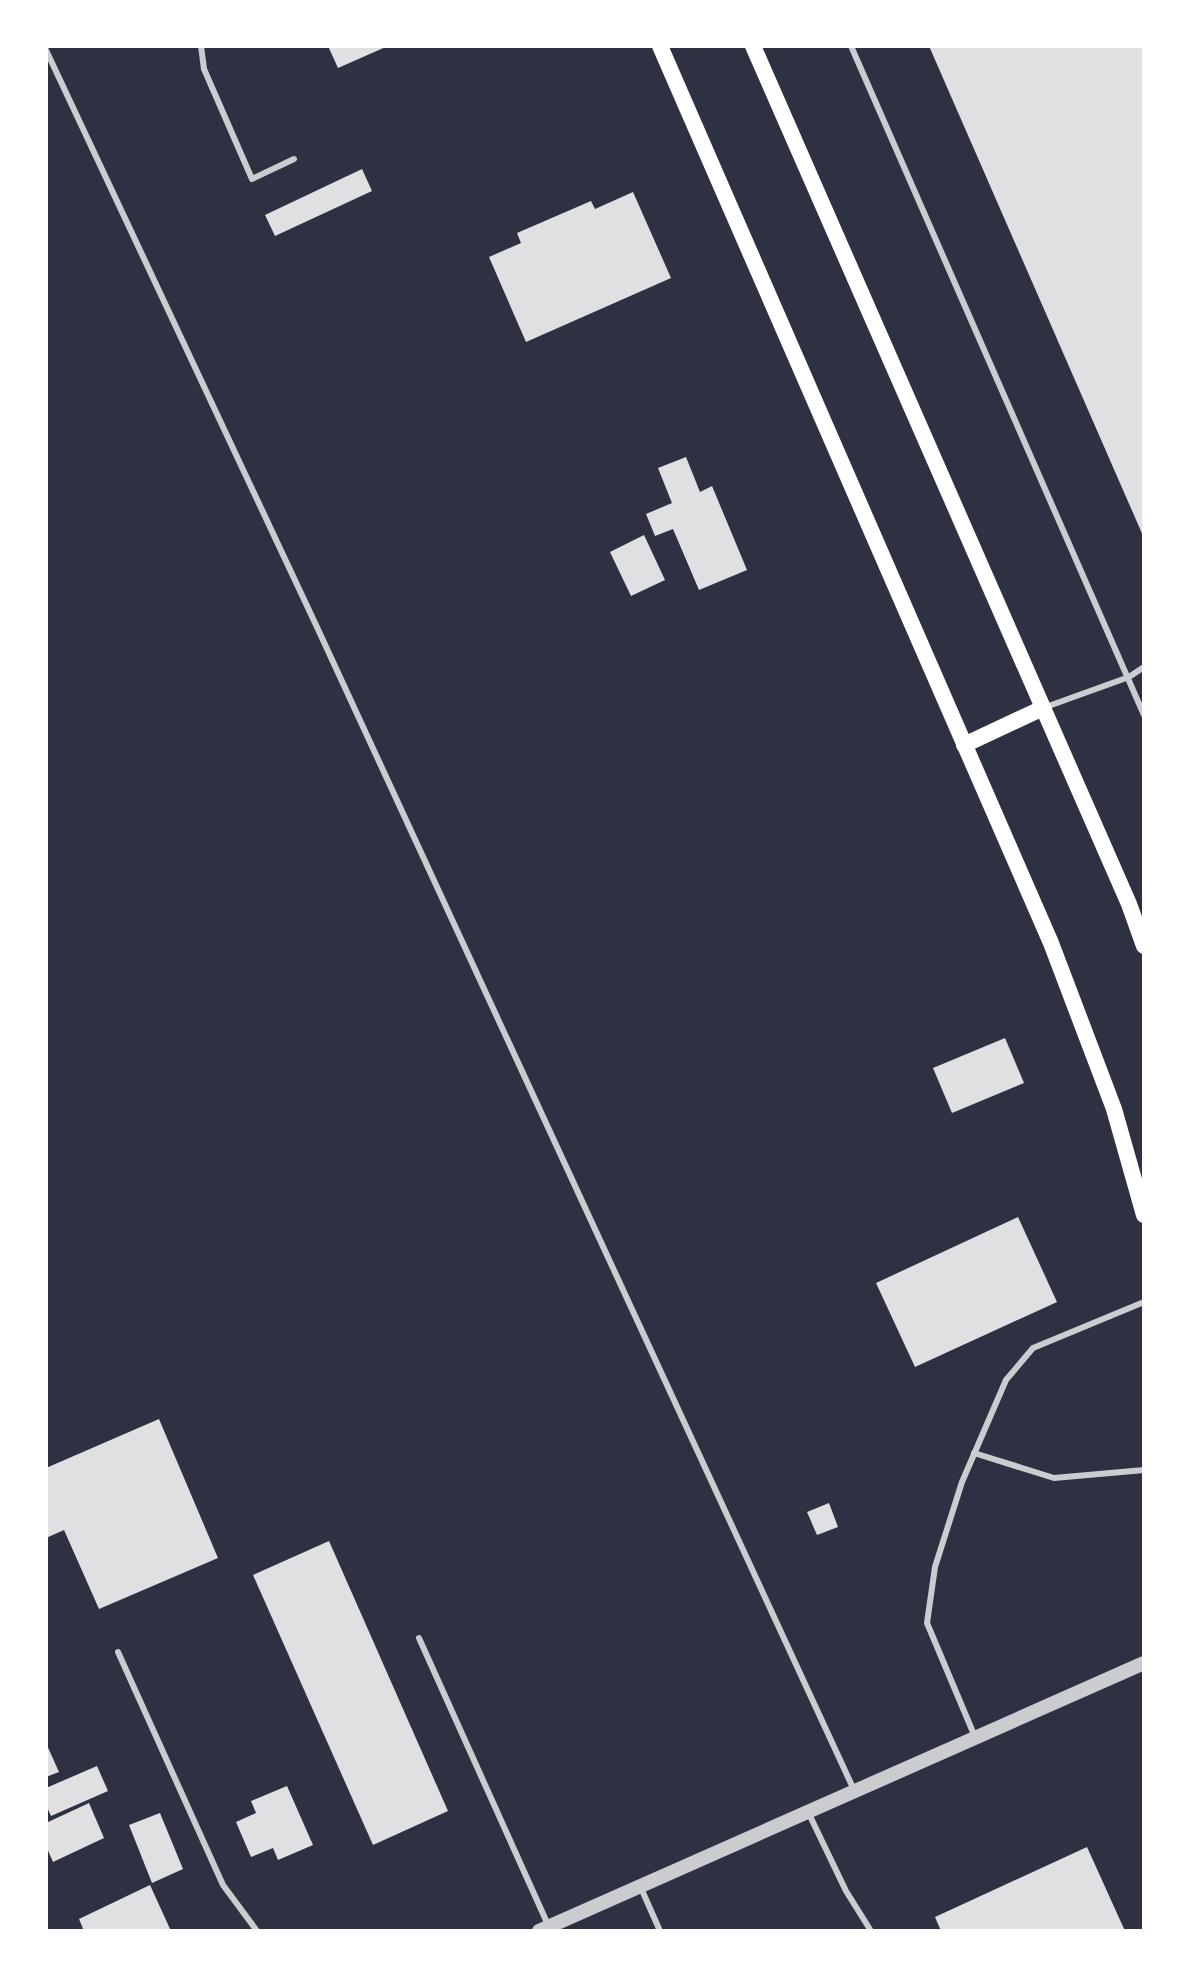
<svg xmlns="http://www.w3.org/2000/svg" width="1190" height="1977" viewBox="0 0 1190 1977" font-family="'Sofia Sans Condensed',sans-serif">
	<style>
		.building { fill: #e0e0e3 }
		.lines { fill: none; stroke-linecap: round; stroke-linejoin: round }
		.service { stroke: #caccd0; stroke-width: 6 }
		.tertiary { stroke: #caccd0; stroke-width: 14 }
		.secondary { stroke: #fff; stroke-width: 16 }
	</style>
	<rect width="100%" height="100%" fill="#2d3142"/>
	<g class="building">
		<path d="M328,46H388L338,68Z"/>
		<path d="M929,46H1144V538Z"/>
		<path d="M362,169L372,191L275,236L265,215Z"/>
		<path d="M633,192L671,278L526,342L489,257L521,243L517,233L591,201L595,209Z"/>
		<path d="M686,457L700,492L712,486L747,570L699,590L673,529L655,536L646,514L672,503L658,468Z"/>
		<path d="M644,535L665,580L631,596L610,552Z"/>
		<path d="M1005,1038L1024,1083L952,1113L933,1068Z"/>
		<path d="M1018,1217L1057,1302L915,1367L876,1283Z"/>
		<path d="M159,1419L218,1558L99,1609L64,1530L46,1538V1468Z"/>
		<path d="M829,1503L838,1527L817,1535L807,1512Z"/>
		<path d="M329,1541L448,1811L373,1845L253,1575Z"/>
		<path d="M46,1743L59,1772L46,1777Z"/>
		<path d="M97,1766L108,1791L51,1816L46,1805V1788Z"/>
		<path d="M287,1786L313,1845L278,1860L273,1848L251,1857L236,1822L256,1813L251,1801Z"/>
		<path d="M89,1803L104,1838L53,1862L46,1846V1823Z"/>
		<path d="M160,1813L183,1869L152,1883L129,1825Z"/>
		<path d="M1087,1847L1125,1931H941L935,1917Z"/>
		<path d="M150,1885L171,1931H84L79,1919Z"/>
	</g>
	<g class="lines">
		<g class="service">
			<path d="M201,46L204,69L252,179L294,159"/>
			<path d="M851,46L1144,715"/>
			<path d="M46,50L316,625L854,1790"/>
			<path d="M1043,708L1129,677L1144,667"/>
			<path d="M974,1453L1054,1478L1144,1470"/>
			<path d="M419,1638L549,1927"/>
			<path d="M118,1652L223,1885L257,1931"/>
			<path d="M975,1737L927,1623L935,1567L962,1482L1006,1380L1033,1348L1144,1302"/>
			<path d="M809,1814L846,1891L871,1931"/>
			<path d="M641,1888L660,1931"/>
		</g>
		<path class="tertiary" d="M539,1931L1144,1663"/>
		<g class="secondary">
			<path d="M660,46L1051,943L1114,1109L1144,1215"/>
			<path d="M753,46L1129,904L1144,946"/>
			<path d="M964,745L1043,708"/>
		</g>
	</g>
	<rect width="1190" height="1977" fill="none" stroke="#ffffff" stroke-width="96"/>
</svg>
